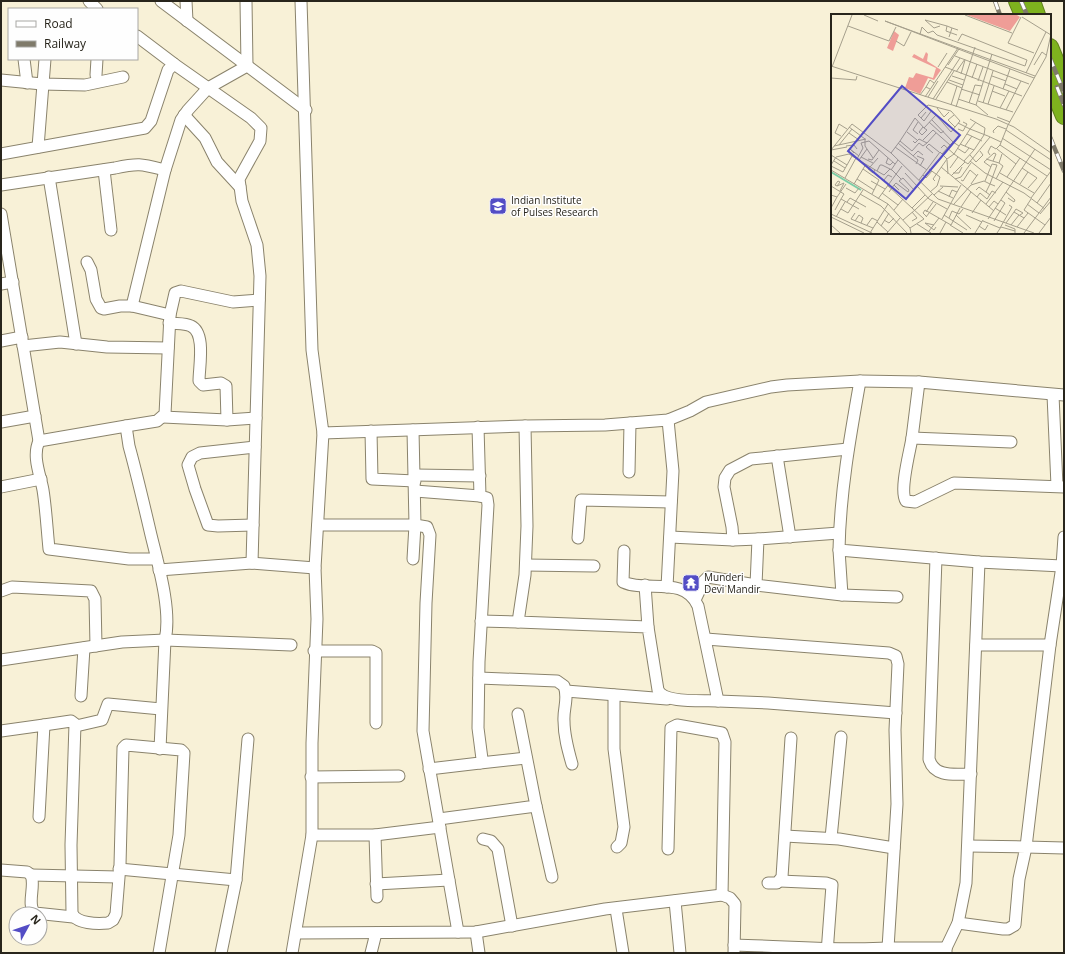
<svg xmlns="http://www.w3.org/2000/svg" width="1065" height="954" viewBox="0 0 1065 954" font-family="'Open Sans',sans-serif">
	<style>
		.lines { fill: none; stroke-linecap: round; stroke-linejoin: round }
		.minor-casing { stroke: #8a836c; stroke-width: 13 }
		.highway-casing { stroke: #60811d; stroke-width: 18 }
		.minor { stroke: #fff; stroke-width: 11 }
		.highway { stroke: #7eb21e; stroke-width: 16 }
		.rail-casing { stroke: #7f7a6a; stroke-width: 4.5 }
		.rail { stroke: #fefefe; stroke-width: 3; stroke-dasharray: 9; stroke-linecap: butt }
		.labels { text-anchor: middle; stroke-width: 3; stroke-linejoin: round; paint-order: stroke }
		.poi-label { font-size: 10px; fill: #28251c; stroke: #fefefe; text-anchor: start }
		.inset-river { fill: none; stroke: #7acda6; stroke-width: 2 }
		.inset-road { fill: none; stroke: #a59f8c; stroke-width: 1 }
		.view { fill: #534dc5; fill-opacity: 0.15; stroke: #534dc5; stroke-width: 2 }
		.inset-edge { fill: none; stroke: #28251c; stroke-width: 2 }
	</style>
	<rect width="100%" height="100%" fill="#f8f1d7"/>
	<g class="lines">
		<defs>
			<g id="minor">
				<path d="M89,1L97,9"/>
				<path d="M161,1L306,110"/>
				<path d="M186,1L187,21"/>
				<path d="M301,1L312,350L323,433L525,426"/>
				<path d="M137,36L174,64"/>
				<path d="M24,59L27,83"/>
				<path d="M96,75L97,59"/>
				<path d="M1,80L42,84L85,85L123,77"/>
				<path d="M184,115L205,138L217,162L240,187"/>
				<path d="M38,147L45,59"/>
				<path d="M1,154L145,128L151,121L168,70L174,64L251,118L261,128L260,141L239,179L242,201L257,245L260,276L252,563"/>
				<path d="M104,170L111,230"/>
				<path d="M49,177L76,344"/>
				<path d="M1,185L115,168C139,163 141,164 165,170"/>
				<path d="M1,214L39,441"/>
				<path d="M87,262L91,270L96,299L101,308L104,309L120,306H132L170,315"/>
				<path d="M1,284L13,282"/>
				<path d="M132,306L165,170L181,120L188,110L208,88L247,66L246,1"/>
				<path d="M169,323C176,324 185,323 191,326C206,333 199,367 199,381L203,385L221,383L226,386L227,420"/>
				<path d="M1,341L22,337"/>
				<path d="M23,346L60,342L107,347L168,348"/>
				<path d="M860,381L919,382"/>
				<path d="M1053,395L1057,486"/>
				<path d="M163,417L227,420L256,418"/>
				<path d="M1,422L35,416"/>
				<path d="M126,426L157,421L165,414L170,315L175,293L181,291L233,302L259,300"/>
				<path d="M413,430L415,525L427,527L430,535L426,603L423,731L458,932"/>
				<path d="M371,431L372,479L415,481"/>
				<path d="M912,438L919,382L1064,395"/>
				<path d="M1011,442L912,438C910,451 899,491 906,501L915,502L954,483L1064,487"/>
				<path d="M777,456L790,537"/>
				<path d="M629,472L630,423"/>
				<path d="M415,475L480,476"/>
				<path d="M1,487L41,479"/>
				<path d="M415,491L480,496"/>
				<path d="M253,525L218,526L208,525L195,489L188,465L192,457L200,453L255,447"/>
				<path d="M318,525H415L413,559"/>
				<path d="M670,537L733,540L758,539"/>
				<path d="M578,538L581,500L671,502"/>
				<path d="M733,540L732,527L724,487L725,478L730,470L751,459L848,449"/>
				<path d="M839,550L842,595L756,585L758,539L839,533"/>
				<path d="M624,551L623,582C647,593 684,575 698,606L718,701C704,700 664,704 658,690L648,627L518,622L525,575L527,526L525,426L605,425L668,420L690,411L706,402L771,387L787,385L860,381C850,437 840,493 839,550L979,562L1062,566L1064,537"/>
				<path d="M936,558L929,759C934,778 956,774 971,774"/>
				<path d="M157,559H129L49,549C47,529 46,509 43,490C40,474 32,456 39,441L126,426L129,446C137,475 144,505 151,535C158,564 172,611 165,640L160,749"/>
				<path d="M526,565L594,566"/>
				<path d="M1062,566L1050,645L1026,847L1064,848"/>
				<path d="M159,570L252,563L315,568"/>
				<path d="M645,585L648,627"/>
				<path d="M667,587L673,471L668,420"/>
				<path d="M1,591L12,587L91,591L95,599L96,646"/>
				<path d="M842,595L897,597"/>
				<path d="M695,600L704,581L708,577L756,585"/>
				<path d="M481,621L518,622"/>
				<path d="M706,639L889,653L896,656L898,664L895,730L897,804L888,948H946V953"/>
				<path d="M976,645H1050"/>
				<path d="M314,651H372L376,653V723"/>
				<path d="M1,660L122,642L165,640L291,645"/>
				<path d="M479,678L557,681L564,686C569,698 563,709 564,721C564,736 568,750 572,764"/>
				<path d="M566,691L667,699"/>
				<path d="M614,695V749L624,827L621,843L617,847"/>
				<path d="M81,696L84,648"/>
				<path d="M718,701L768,703L896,713"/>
				<path d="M44,725L71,721L75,724L71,845L72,913C76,924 98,924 108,923L113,920L116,914L120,865L123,748L126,745L181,750L184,753L179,835L159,953"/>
				<path d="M76,726L102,720L108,704L161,709"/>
				<path d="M1,731L44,725L39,817"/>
				<path d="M480,763L526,758"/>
				<path d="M429,769L480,763L482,759L478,728L479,662L488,505L487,498L480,496L478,427"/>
				<path d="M311,777L399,776"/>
				<path d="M536,806L552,877"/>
				<path d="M439,819L536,806L518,714"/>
				<path d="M312,835H375L440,827"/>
				<path d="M375,835L377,897"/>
				<path d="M785,836L839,839L894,848"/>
				<path d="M831,838L841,737"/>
				<path d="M483,839L491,841L498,849L512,926"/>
				<path d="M668,849L671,728L677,725L722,733L725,742L722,895"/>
				<path d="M119,869L236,880"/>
				<path d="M1,870L27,872L31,875C36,886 26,905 35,913L73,917"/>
				<path d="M31,875L118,877"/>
				<path d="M780,881L826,883L832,885L827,953"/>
				<path d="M768,883H777L782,877L791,738"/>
				<path d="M376,884L449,880"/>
				<path d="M675,901L680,953"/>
				<path d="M616,909L623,953"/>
				<path d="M958,923L1003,929H1008L1015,925L1019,879L1026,847L968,846"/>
				<path d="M476,932L479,953"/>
				<path d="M296,933L476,932L605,909L722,895L730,898L735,904L734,953"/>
				<path d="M734,945C785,946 837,951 888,948"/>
				<path d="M946,948L958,923L966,883L979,562"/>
				<path d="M221,953L236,880L248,739"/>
				<path d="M292,953L312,835V743L317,619L315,568L323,433"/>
				<path d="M371,953L376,933"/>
			</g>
			<g id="highway">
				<path d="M1017,1L1023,15"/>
				<path d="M1032,1L1037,15"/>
				<path d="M1050,47L1064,81"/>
				<path d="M1050,82L1064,116"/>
			</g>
		</defs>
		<use href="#minor" class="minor-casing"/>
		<use href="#highway" class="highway-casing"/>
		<use href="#minor" class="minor"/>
		<use href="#highway" class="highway"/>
		<defs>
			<g id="rail">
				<path d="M995,1L1000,15"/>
				<path d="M1021,1L1027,15"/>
				<path d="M1050,58L1064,92"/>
				<path d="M1057,87L1064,105"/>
				<path d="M1050,137L1064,171"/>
			</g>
		</defs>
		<use href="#rail" class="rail-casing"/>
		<use href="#rail" class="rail"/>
	</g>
	<defs>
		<symbol id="university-square" viewBox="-11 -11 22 22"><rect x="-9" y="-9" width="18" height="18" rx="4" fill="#534dc5" stroke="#fefefe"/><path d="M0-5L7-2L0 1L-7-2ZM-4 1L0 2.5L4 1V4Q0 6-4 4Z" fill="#fff"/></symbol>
		<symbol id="temple-square" viewBox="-11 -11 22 22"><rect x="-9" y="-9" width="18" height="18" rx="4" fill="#534dc5" stroke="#fefefe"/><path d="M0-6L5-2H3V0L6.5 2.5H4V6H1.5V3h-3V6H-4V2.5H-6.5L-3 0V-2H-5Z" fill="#fff"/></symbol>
	</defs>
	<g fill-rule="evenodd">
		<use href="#university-square" x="488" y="196" width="20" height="20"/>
		<use href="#temple-square" x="681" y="573" width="20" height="20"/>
	</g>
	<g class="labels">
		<g class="poi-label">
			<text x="511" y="204">Indian Institute<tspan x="511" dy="12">of Pulses Research</tspan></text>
			<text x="704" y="581">Munderi<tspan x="704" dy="12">Devi Mandir</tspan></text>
		</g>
	</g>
	<g transform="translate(831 14)">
		<rect width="220" height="220" fill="#f8f1d7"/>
		<path d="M136,1H186L189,3L179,17ZM63,17L68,21L62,37L56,34ZM95,38L97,40L96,47L110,56L103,66L97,64L89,80L74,74L78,63L82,64L85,59L102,64L105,54L81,43L83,40L92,45Z" fill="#ef9d97"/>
		<path class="inset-river" d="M0,158L30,176"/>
		<path class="inset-road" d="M33,1L47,7M134,1L181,19M190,3L177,29L203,39M191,3L220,21M17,12L58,27L65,13M109,12L103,14L94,6L116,12M121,14L116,12L115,17L126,21M89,20L91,13L97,19L102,17L106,21L194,52L196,46L131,20L127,27M118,23L121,14L127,16M65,27L73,32L80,18M124,42L198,70M117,51L128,35M203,51L211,38L215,41M0,52L165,105L183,113L220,139M1,53L21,1M107,53L116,39M114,53L191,82M125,58L134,45M195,59L215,18M130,60L134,46M121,62L133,66M161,62L175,67M0,64L25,66L26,62M141,64L146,50M203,64L54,7L204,62M118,66L132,71M147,67L152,53M116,68L131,74M174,70L186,75M95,73L99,66L103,69M130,75L149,81M172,75L179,55M161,77L174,82M89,81L95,73L99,75M94,83L127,34M97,83L107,67M102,85L129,44M105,85L123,57M127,85L145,91L161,40M147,87L182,98M138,89L144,71L151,72M152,89L162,57M157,90L163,72M120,91L126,72M145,91L157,101M125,93L144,33M106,94L113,103L118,98M169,94L178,77M175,96L190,67M95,98L90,104L93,107L101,96M123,101L117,106L124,113M166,103L179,108M90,104L87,101L97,91L120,97L129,107L120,118L105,101M101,106L122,128M98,108L110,119L113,117M127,109L139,115L145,108M177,111L169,131L216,162M177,111L215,43L220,20M18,113L34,125V132L42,144M92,113L88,118L91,121L96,116L93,114M127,115L132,117L136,110L132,108M175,116L220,146M76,118L86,126M18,119L28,126M163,119L162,117L167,112L175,115M87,120L82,116L87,108M136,120L151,127M10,122L4,119L8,110L16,115M159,123L137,150L123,140L139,115L157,122L170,128M171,124L220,156M92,126L102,116L119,131L122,128L128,132M82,127L84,129L88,125L96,129L92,132L88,129L81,137L69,127L84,104L93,114L105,101L101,97M67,129L87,146L85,150M96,129L105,119M129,130L143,136L153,121L154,114L139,105M8,131L21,115M3,132L35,125M15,132L23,131L26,135M134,132L141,122M64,133L96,156M110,134L113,131L123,140L116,145M126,134L134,139L138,134M166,135L185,150M0,136L21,110L60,139L69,127M0,136L16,133M23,139L19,135L28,142M60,139L107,185L203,219M102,139L95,133L98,130L108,138M111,140L119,131M0,141L16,151L12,158L0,152M139,141L145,148L152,141L149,137M159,141L157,138L160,132L165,135L169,131M21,142L46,157M82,142L87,137L92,141M86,142L93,145L89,152M30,143L42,149M57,144L55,149L59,151L62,148M26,145L32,134L30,129L38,127L64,150M37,145L41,146L48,136M155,145L168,149M28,146L36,135M116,146L117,160M3,147L14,154M133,147L143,136M139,147L154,159L193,179L214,195M0,151L5,143L18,140L21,142L16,151M39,152L37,155L42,159L44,156M39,153L47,144M110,153L163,197M160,153L153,148L163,139L165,140L162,147M119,154L127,143M191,154L206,164L197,174M32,155L48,166L41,180M59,155L53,161L46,157L49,151H51L61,156L70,165M98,155L109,163L106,172L99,178M0,156L57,190L79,214L80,219M60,156L67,146M74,159L98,185L116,195M122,159H128L131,153M169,159L203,179M92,161L95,164L101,157M120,162L134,148M176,163L189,144M14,164L25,144M26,165L43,176M124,165L130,163L140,149M165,165L172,152L168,149L171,140M88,166L109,138L116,145L102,165L104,167M130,166L132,167L139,156L146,162M7,167L9,168L6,172L4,171ZM40,167L54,175M23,170L35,150M57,170L53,166L57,161L61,163M140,170L147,160M189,170L197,158M56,171L93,205L79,214M63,171L65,169L77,178L78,176L68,167L72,164L83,176M0,172L13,180L10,185L28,195M6,172L13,169L9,177M109,172L127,173M15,174L24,179L28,174M145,176L148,173L159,181M107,177L122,184M58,178L63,171L68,176M155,178L159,170L164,172M175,178L184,186L183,188L177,184M51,179L67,191M29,180L50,192L76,219M0,181L6,183L0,194M103,181L112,173M6,183L15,170M118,183L121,176L126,178M146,183L149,179L156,185L161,177L165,179M200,184L220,157M47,185L71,152M200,185L193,196L214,211M16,188L19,184L35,193M206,189L220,169M123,190L140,171L153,167L159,170L166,151L161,150L154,167M155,190L172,168M196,190L208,199M130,193L140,178M158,193L163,187L167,190M81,194L94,181M164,194L175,201M10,195L17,199L32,176M4,196L10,185M63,196L72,185M84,196L101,180M81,198L86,204L81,207M95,198L102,188M183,198L185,195L192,199L189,201M24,199L20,205L42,214M141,199L150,186M0,200L41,219M209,200L220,187M113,201L136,216M125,201L140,215M135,201L151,208M0,203L33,219M5,203L14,188M95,203L105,190M96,203L92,199L94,196L120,211L129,194M118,204L121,197L128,200L132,195M111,205L130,171M157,205L204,135M53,206L58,209L63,204M72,206L84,196M24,207L28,201L32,204L30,209M152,207L169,214L181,193L178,191M163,207L174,189L170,186M46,208L57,218M175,209L183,198L193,204M86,210L100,219M0,211L9,219M36,211L41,204L47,207M103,211L94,209L103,216L105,213M119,211L132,219M174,211L184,215V219M180,211L188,201M50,212L58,199M148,212L154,216L157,211M186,213L197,199M98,217L108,204M39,219L57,190M56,219L69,204M109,219L115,208M144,219L152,206M166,219L170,213L184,217M193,219L220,183M208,219L220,203"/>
		<path class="view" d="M71,72L129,121L75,185L17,137Z"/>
		<rect width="220" height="220" class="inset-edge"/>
	</g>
	<rect width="1065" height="954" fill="none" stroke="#28251c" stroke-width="4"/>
	<rect x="8" y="8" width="130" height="52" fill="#fefefe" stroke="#a8a7a4"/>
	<rect x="16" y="21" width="20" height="6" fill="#ffffff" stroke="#a8a7a4"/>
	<text x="44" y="28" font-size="12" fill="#28251c">Road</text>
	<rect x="16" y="41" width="20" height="6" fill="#7f7a6a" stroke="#a8a7a4"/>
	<text x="44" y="48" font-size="12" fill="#28251c">Railway</text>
	<g transform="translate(28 926) rotate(50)"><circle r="19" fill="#fefefe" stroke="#a8a7a4"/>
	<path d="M0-3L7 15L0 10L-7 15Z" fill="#534dc5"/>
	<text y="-6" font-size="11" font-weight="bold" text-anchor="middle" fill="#28251c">N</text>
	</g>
</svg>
